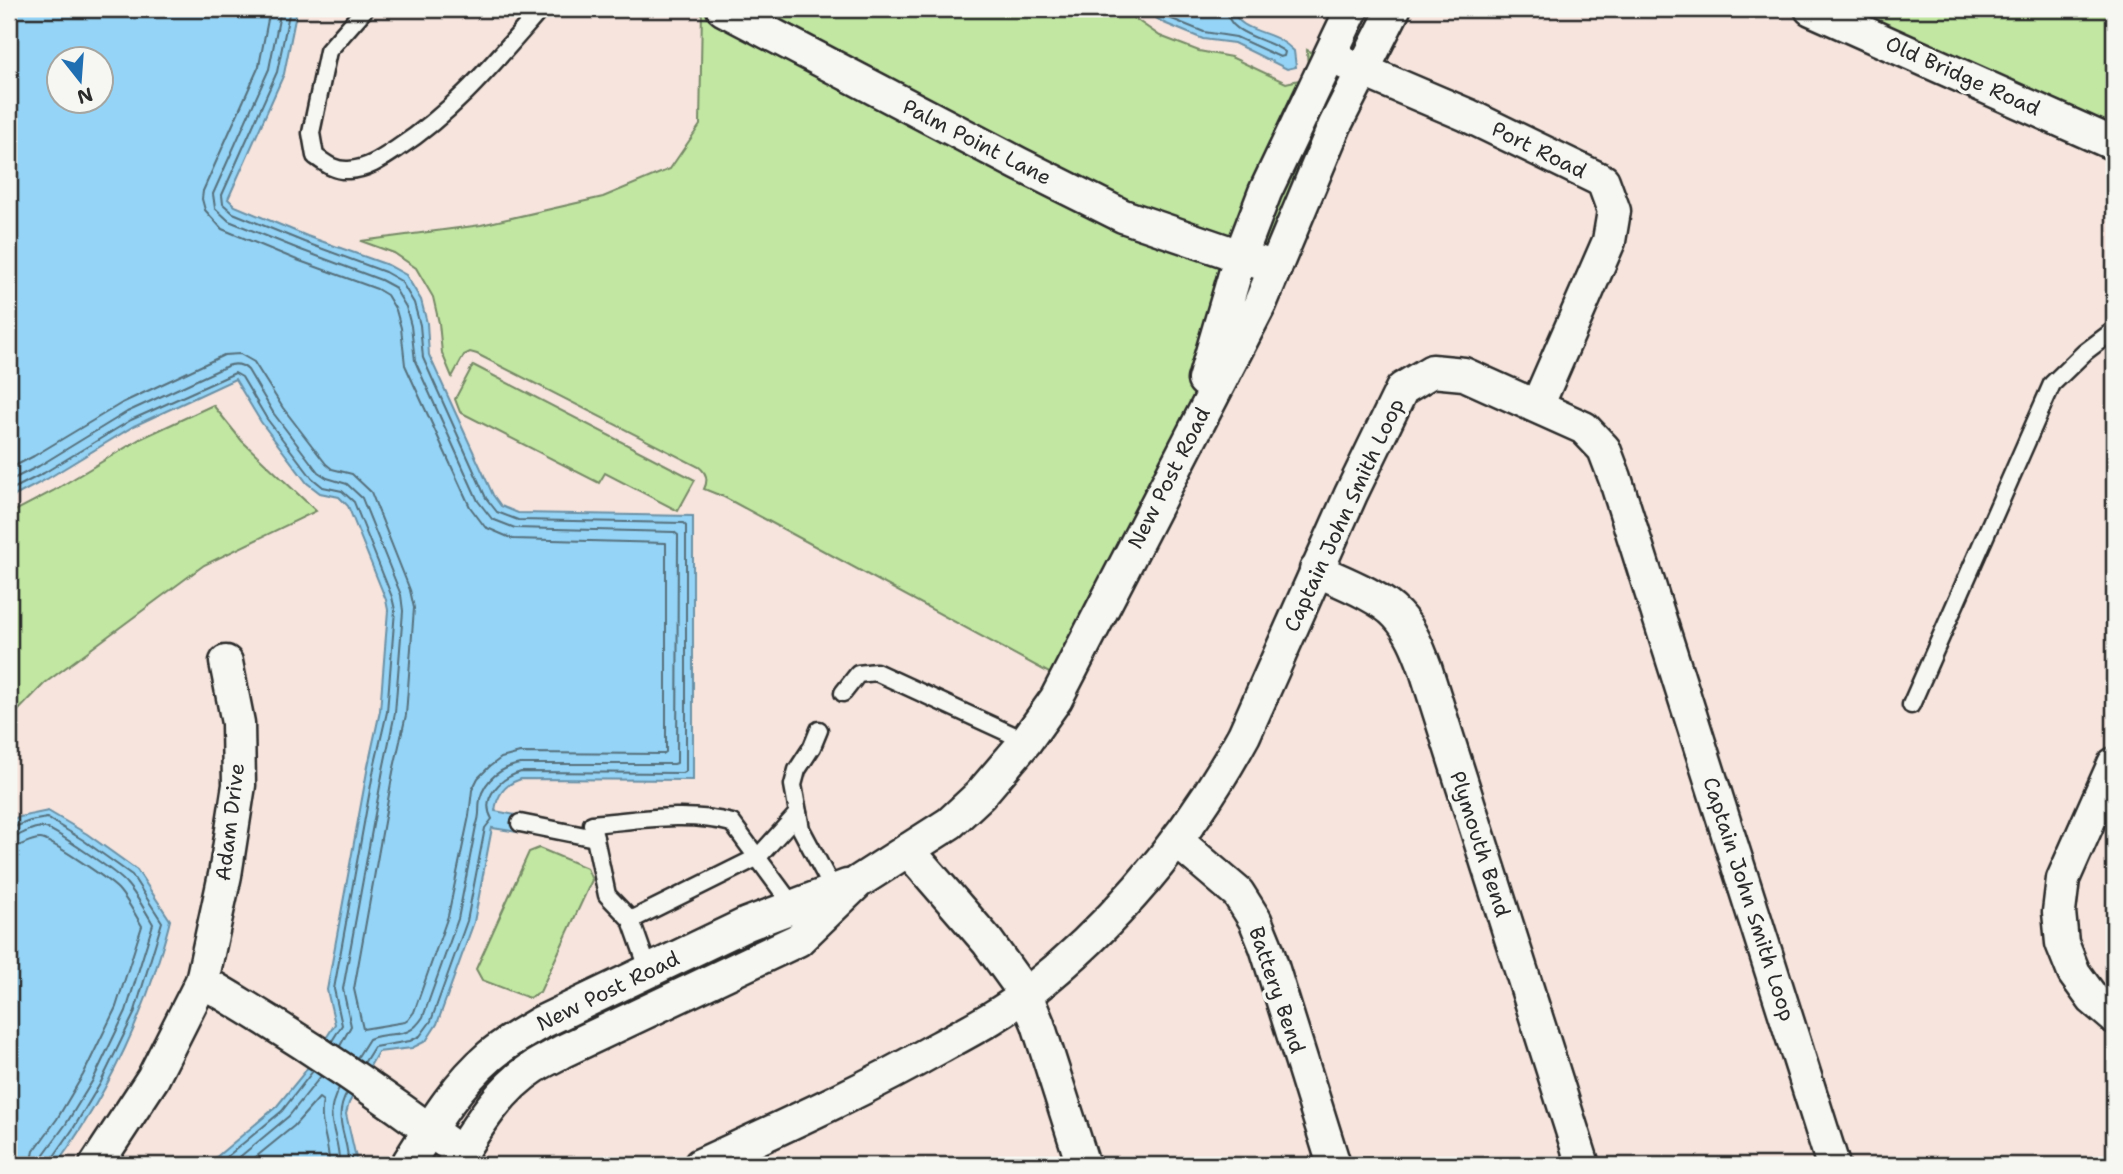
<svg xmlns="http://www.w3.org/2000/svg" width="2123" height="1174" viewBox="0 0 2123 1174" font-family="'Shantell Sans',sans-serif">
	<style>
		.green { fill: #c1e7a2; stroke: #768966; stroke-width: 2 }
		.water { fill: #95d4f6; stroke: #6b90a5; stroke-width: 2; fill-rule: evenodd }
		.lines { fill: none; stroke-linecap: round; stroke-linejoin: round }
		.shore { stroke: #556f7c; stroke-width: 2 }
		.service-casing { stroke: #2b2b2b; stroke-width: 21 }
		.minor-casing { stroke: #2b2b2b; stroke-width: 37 }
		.service { stroke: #f6f6f2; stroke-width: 16 }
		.minor { stroke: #f6f6f2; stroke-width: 32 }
		.labels { text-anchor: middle; stroke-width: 7; stroke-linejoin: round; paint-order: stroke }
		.street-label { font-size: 21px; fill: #2b2b2b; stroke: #f6f6f2 }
	</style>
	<rect width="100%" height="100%" fill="#f6e4dd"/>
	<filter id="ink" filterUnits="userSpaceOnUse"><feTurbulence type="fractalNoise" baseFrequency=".0143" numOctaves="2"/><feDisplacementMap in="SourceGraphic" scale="14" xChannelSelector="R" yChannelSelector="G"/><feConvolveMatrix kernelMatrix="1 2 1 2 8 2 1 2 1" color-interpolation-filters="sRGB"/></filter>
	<g filter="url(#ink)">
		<g class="green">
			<path d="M702,9H1125L1134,18L1160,36L1199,51L1231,57L1286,83L1299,80L1306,76L1308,70L1307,50L1357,74L1075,687L724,497L704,489C708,481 707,473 699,467L477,354L470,352L464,355L452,377L442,353L439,323L433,297L416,268L394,253L361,241L481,225L603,197L670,169L700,125Z"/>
			<path d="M1781,9H2114V146L1846,38Z"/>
			<path d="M473,365L695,480L678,511L605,473L599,483L460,412L455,399Z"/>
			<path d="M213,405L242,441L316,511L204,565L45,683L9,720V514L53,491L140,439Z"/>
			<path d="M539,848L587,868L592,880L540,992L529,998L482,980L476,969L529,852Z"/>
		</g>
		<g class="water">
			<path d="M9,9H297L284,74L228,199L235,206L307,236L388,265L406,275L421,300L427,323L429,355L493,495L501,506L518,513L693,516V780L521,779C505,784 497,794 495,811L521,816L518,832L492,828L474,922L437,1024L426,1041L412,1048L378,1052L349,1103L346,1114L356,1158L354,1165H209L214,1159L277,1106L304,1073L335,1024L327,990L368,766L380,711L388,610L386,600L348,506L339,497L320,493L307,483L261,422L235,379L134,426L47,479L9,499ZM60,60H102V102H60Z"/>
			<path d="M1142,9H1234C1235,29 1266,31 1280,40C1285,43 1290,47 1294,51L1296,67L1287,69L1234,43L1203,39L1164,23Z"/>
			<path d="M48,811L87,834L137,870L170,920C166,938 160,955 155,972C132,1042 99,1106 56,1165H9V825L15,818Z"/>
		</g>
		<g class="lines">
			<g class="shore">
				<path d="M281,9L269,69L213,194L215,208L229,221L301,250L381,280L394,287L406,307L411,326L415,361L478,501L492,519L515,528L674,532L678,535L677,763L674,764H520C502,767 485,779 480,799C478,810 481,815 476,826L458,919L423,1017C407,1042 393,1029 369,1039L357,1058"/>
				<path d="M290,9L277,72L222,195L223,204L233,213L304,242L385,272L401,281L414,303L420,325L423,358L486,498L497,512L518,520L683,523L686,526V771L682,773L521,772C500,778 480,798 492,819L485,828L467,921L431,1021L420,1036L410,1041L374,1047L364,1063"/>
				<path d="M1155,9L1167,17L1204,32L1236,37L1280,57L1284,56L1285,52C1268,38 1226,35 1227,9"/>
				<path d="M9,469L34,456L122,403L224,355L240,354L254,362L283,408L326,464L332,469L352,474L371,492L410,590L414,608L406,715L393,772L354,989L363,1029L405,1022L408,1020L414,1012L448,916L469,816L472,790L478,778L489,767L501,758L520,753L663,754L666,752V543L513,539L485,527L470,507L405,365L401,328L396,310L387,295L377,289L297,260L222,229L205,210L202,199L203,191L259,66L270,9"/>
				<path d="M9,481L39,466L127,412L227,366C235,363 242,364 248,370L274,414L318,472L327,478L347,484L362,498L401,595L403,611L395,713L383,770L343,989L351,1026L340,1046"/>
				<path d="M9,491L44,473L131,420L235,373L242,377L267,419L312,478L323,487L342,491L354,502L392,597L395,610L387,712L374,768L334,989L342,1025L332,1041"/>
				<path d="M9,829L30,821L47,818L83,840L132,875L162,922L134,1014L100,1084L73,1129L52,1159L50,1165"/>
				<path d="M9,838C21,837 32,825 45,828C54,829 119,874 126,883C136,894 145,910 153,924L126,1011L93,1080L66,1124L44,1154L42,1165"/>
				<path d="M9,848C20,848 28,839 40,839C50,839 109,880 118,889C127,899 135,914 142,926L116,1007L83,1075L57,1119L34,1151L31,1165"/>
				<path d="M347,1093C331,1121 350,1138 348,1165"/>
				<path d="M217,1165L282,1111L313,1071"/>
				<path d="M230,1165L289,1116L321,1076"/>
				<path d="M246,1165L294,1126L319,1098L323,1101C318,1124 330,1143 329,1165"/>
				<path d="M339,1165C341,1135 321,1121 339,1088"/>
			</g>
			<defs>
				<g id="service">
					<path d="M365,9L328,51L311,133L315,156C326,164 335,171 349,170C368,169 383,158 398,148C455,111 497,59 541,9"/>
					<path d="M843,693L858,674L876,672L1026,741"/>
					<path d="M1911,705L2052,384L2085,352L2114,330"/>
					<path d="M819,730L812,747L797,770L793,785L801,829L834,891"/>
					<path d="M520,823L595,838"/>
					<path d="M631,920L758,857L798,813"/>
					<path d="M649,971L631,920L607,895L592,824C638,820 687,811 732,823L793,906"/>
				</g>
				<g id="minor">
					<path d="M723,9L1019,164L1123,216L1275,268"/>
					<path d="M1811,9L2114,144"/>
					<path d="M1331,57L1467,115L1603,181L1614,211L1609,241L1537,406"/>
					<path d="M1204,380L1240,257L1265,192L1352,9"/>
					<path d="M1316,570C1340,581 1380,596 1397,615C1411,630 1418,648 1425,667L1583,1165"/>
					<path d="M2114,764L2063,879L2059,912L2062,943L2074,973L2093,999L2114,1017"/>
					<path d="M1177,841L1238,893L1255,920L1266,947L1334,1165"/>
					<path d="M908,850L987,941L1026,995L1038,1024L1083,1165"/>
					<path d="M202,981C286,1030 367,1084 446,1142"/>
					<path d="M96,1165L153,1078L202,981L225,875L239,785L238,723L226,662"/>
					<path d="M407,1165C431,1127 455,1086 490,1056C505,1043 523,1033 540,1023L747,924L847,886"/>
					<path d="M453,1165C476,1129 497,1091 534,1067C543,1061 553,1057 563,1051L798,940L858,882L950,823L980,795L1026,741L1056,699L1260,304L1335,125L1394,9"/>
					<path d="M700,1165C780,1128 861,1092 938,1048C967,1032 1002,1014 1028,993C1117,923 1190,834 1244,735L1351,494L1402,389L1432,371L1464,374L1584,428L1604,449L1615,478L1833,1165"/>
				</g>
			</defs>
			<use href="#service" class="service-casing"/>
			<use href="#minor" class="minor-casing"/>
			<use href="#service" class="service"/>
			<use href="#minor" class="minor"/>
		</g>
	</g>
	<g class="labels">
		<g class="street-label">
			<text transform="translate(1963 76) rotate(24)" y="7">Old Bridge Road</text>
			<text transform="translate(977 142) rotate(27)" y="7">Palm Point Lane</text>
			<text transform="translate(1539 150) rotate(26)" y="7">Port Road</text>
			<text transform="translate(1169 478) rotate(-63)" y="7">New Post Road</text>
			<text transform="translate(1344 515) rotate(-65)" y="7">Captain John Smith Loop</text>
			<text transform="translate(230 822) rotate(-83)" y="7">Adam Drive</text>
			<text transform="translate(1480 844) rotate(72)" y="7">Plymouth Bend</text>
			<text transform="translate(1749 899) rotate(72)" y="7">Captain John Smith Loop</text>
			<text transform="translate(1277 990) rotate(71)" y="7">Battery Bend</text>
			<text transform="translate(608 991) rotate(-26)" y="7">New Post Road</text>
		</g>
	</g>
	<rect width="2123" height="1174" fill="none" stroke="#f6f6f2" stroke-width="35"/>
	<rect x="18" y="18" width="2088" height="1139" fill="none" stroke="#2b2b2b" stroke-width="2.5" filter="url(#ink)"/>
	<g transform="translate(80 80) rotate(163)"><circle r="33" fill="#f6f6f2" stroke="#a5a5a2" stroke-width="2"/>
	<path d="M0-5L12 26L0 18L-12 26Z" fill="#1f6fb2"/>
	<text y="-10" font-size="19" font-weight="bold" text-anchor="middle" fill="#2b2b2b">N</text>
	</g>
</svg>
